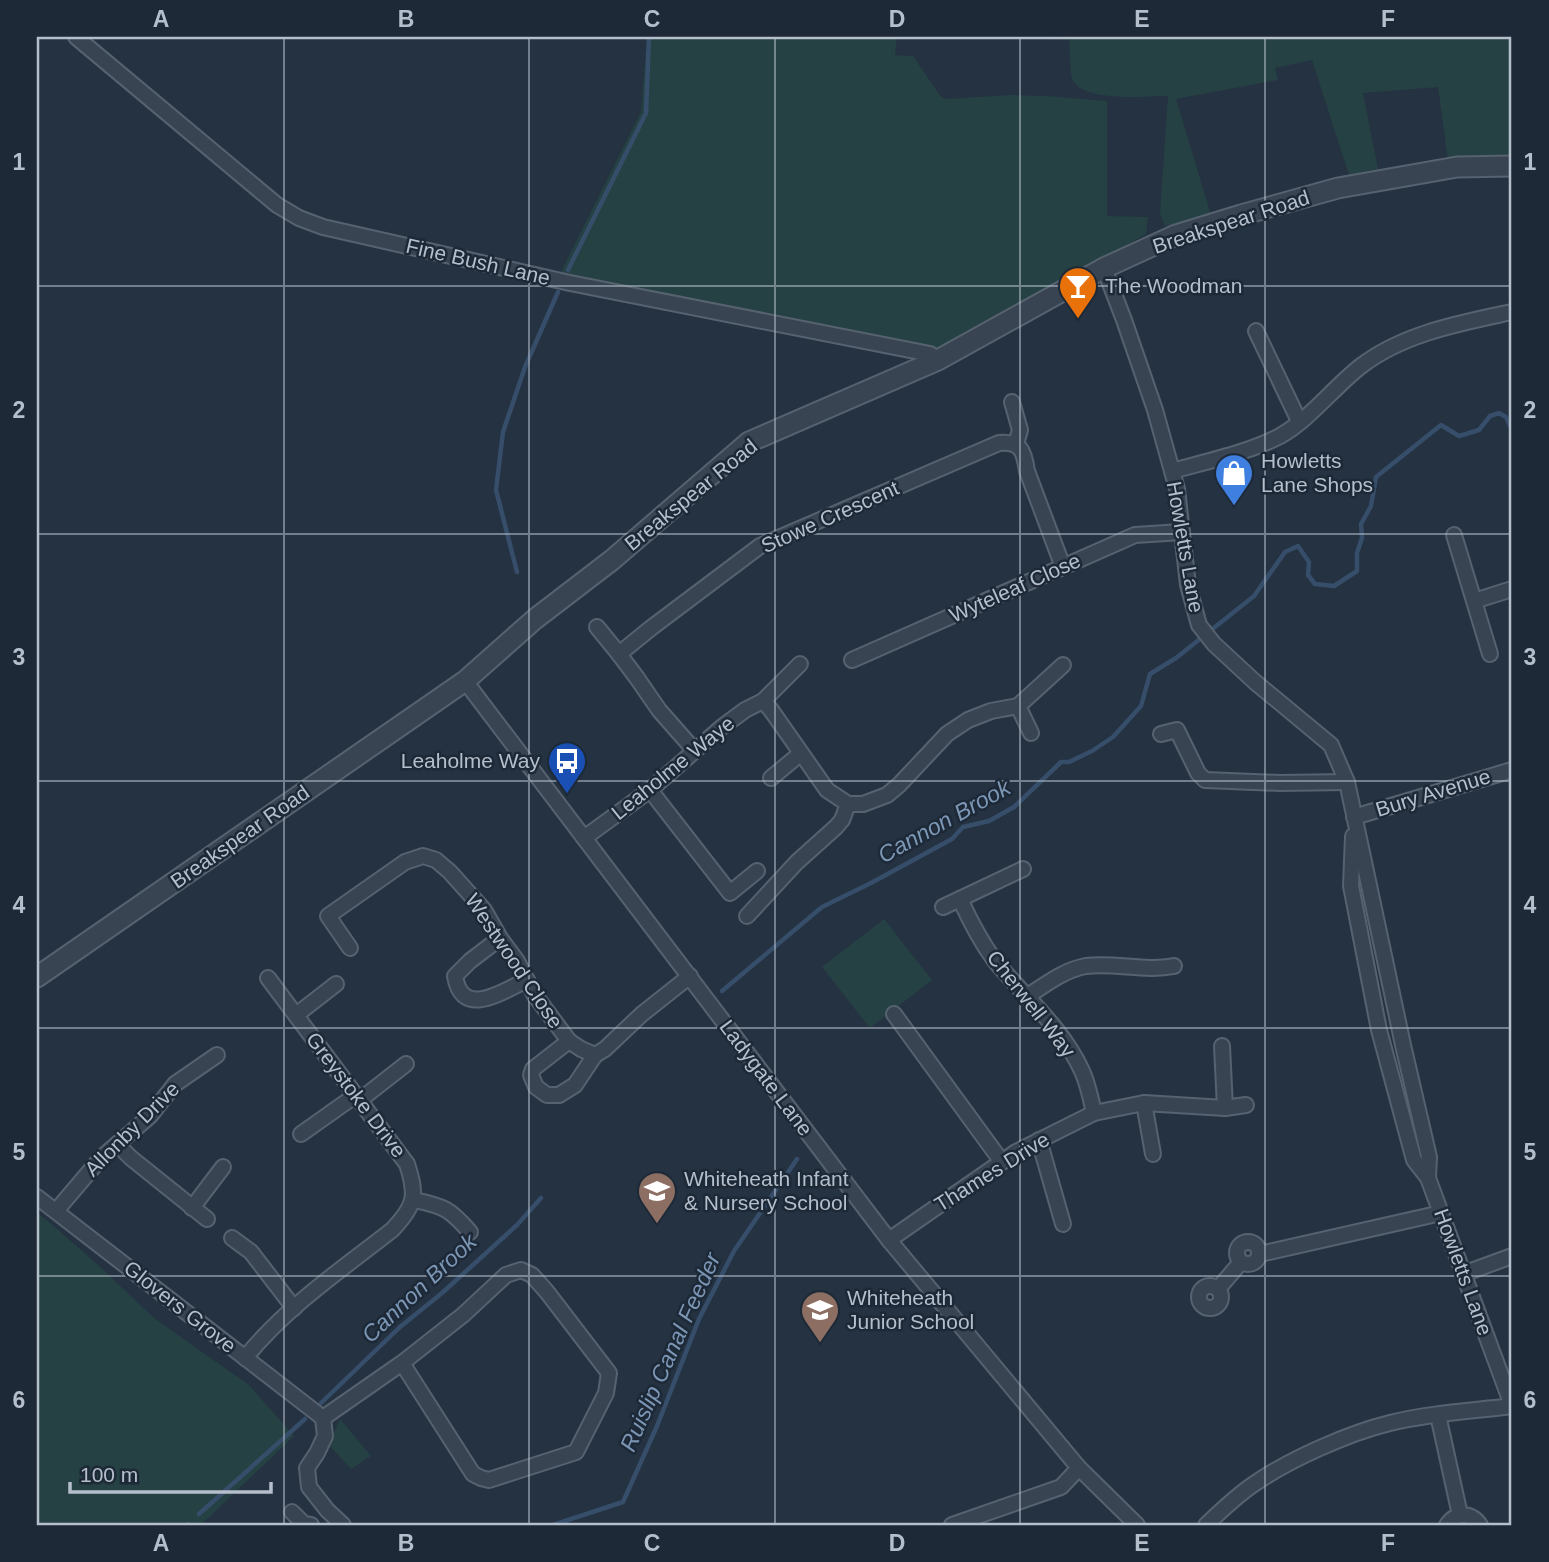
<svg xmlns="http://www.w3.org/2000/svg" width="1549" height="1562" viewBox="0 0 1549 1562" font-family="Helvetica,sans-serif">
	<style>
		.green { fill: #264143 }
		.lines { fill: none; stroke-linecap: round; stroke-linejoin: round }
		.stream { stroke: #374e6a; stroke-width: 4.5 }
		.minor-casing { stroke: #56626f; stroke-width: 18 }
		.tertiary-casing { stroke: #56626f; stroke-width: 23 }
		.minor { stroke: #394452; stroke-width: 14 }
		.tertiary { stroke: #394452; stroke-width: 19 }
		.grid { fill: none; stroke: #b5bfcc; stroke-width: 2; stroke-opacity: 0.55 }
		.labels { text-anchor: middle; stroke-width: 5; stroke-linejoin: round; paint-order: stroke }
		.street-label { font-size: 21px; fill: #b5bfcc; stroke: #1d2937 }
		.poi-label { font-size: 21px; fill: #b5bfcc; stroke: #1d2937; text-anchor: start }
		.water-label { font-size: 23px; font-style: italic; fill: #7c96b5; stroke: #1d2937 }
		.neatline { fill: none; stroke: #b5bfcc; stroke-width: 2.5 }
		.grid-label { font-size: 23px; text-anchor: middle; font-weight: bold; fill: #b5bfcc }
	</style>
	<rect width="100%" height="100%" fill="#243242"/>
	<g class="green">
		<path d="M647,37H897L895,55L913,56L941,97L946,99L1010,95L1047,96L1107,101V216L1148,217L1146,234L945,350L560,274L641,112Z"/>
		<path d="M966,37H1512V159L1448,160L1438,87L1363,93L1378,169L1349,175L1312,60L1275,68L1278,80L1176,99L1211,215L1165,226L1160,213L1168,96C1146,96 1083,103 1072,79C1070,73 1070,47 1069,40Z"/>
		<path d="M884,919L932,980L870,1028L822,967Z"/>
		<path d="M37,1213L49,1222L98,1265L154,1318L249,1385L294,1436L201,1525H37Z"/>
		<path d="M340,1419L371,1456L351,1469L329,1445Z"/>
	</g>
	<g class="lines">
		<g class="stream">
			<path d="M568,270L646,113L649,37"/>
			<path d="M517,572L496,490L503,432L525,367L558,292"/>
			<path d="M722,991L822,907L871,883L952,839L963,827L989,821L1014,807L1061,762H1069L1092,751L1113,737L1141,706L1150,674L1176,658L1254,596L1285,552L1298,546L1309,562L1308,575L1315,584L1334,586L1357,571V553L1362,538L1361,524L1371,506L1376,477L1441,425L1459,436L1479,430L1490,416L1499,413L1506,417L1512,430"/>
			<path d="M321,1403L400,1327L442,1293L517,1225L541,1198"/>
			<path d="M199,1514L305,1419"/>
			<path d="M186,1525L188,1524"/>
			<path d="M553,1525L623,1502L657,1426L699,1319L734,1251L797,1159"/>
		</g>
		<defs>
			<g id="minor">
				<path d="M76,37L277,205L299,218L323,227L570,283L930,354L938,360"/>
				<path d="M1104,268L1124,320L1155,410L1172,471L1177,489L1188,585L1199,625L1214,644L1255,682L1331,745L1347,782L1403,1045L1429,1157L1428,1178"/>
				<path d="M1256,331L1299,421"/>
				<path d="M1012,402L1020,430L1016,444"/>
				<path d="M1172,471C1208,461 1247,453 1280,436C1309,420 1335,386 1361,366C1404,333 1461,323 1512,312"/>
				<path d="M1454,535L1490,654"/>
				<path d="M1474,601L1512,589"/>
				<path d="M597,627L619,654"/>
				<path d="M852,660L1135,535L1182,532"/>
				<path d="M465,681L889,1240L1079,1468L1137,1525"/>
				<path d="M763,701L771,710L827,790L848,804H863L887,795L899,785L947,734L968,720L991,711L1018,706L1063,665"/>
				<path d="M1018,706L1031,733"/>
				<path d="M1161,734L1177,730L1198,773L1205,780L1280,783L1347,782"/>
				<path d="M695,751L659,710L637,678L619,654L651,628L760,546L999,443C1021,441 1024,451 1027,471L1063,567"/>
				<path d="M771,778L800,754"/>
				<path d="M650,790L730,893L757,871"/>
				<path d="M1354,817L1512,770"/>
				<path d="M1353,836L1351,886L1379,1030L1414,1160L1428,1178L1512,1405"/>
				<path d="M584,838L650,790L722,727L745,710L763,701L800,664"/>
				<path d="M960,899C970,921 981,942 995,961C1025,997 1062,1027 1082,1071C1088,1084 1091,1099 1094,1113"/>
				<path d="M943,907L1023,869"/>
				<path d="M747,916L797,862L836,827L842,820L848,804"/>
				<path d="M491,945L470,961L455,976C462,1020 503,991 527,980"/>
				<path d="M350,948L328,916L405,862L423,856L436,860L450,872L484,910L500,938L517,961L534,994L569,1041L581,1049L595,1055L605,1049L642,1014L690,976"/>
				<path d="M1028,996C1046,984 1064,970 1086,966C1115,962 1145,972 1174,966"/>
				<path d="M894,1014L1002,1162"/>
				<path d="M296,1015L336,984"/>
				<path d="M569,1041L533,1069L531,1075L536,1087L547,1095H559L575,1085L595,1055"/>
				<path d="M1222,1046L1225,1108"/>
				<path d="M360,1100L406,1064"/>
				<path d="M1144,1103L1153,1154"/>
				<path d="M301,1134L356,1095"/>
				<path d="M1039,1140L1063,1224"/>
				<path d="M117,1144L131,1158L207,1219"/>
				<path d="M37,1197L323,1418"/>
				<path d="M414,1200C444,1206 450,1209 470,1232"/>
				<path d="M192,1208L223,1167"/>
				<path d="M56,1211L101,1158L150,1116L175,1084L217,1055"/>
				<path d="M232,1238L251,1252L294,1308"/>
				<path d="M889,1240L1016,1152L1094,1113L1144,1103L1225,1108L1246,1105"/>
				<circle cx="1248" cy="1253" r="11"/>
				<path d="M1260,1254L1441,1213"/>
				<path d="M1463,1274L1512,1256"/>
				<circle cx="1210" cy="1297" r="11"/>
				<path d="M1218,1289L1241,1262"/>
				<path d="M245,1358C286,1307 341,1270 392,1230C416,1205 417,1195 407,1164L268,978"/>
				<path d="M1438,1415L1460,1515"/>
				<path d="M323,1418L402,1363L463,1315L506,1275L521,1270L532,1275L547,1292L609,1373L606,1393L576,1452L489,1480L481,1478L473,1474L402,1363"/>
				<path d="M323,1418L325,1436L317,1453L307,1468L309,1487L327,1510L343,1525"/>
				<path d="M292,1512L304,1524L311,1525"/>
				<path d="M952,1525L1061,1487L1079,1468"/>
				<path d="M1206,1525C1221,1511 1236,1496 1254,1484C1290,1459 1349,1433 1390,1423C1430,1413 1472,1411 1512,1406"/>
				<path d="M1447,1525C1456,1512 1471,1512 1480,1525"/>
			</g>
			<path id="tertiary" d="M37,977L465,681L535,619L612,560L749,442L938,360L1104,268L1176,235L1241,215L1338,188L1457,167L1512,166"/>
		</defs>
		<use href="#minor" class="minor-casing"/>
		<use href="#tertiary" class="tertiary-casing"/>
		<use href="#minor" class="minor"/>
		<use href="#tertiary" class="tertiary"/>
	</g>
	<path class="grid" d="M284,37V1525M529,37V1525M775,37V1525M1020,37V1525M1265,37V1525M37,286H1512M37,534H1512M37,781H1512M37,1028H1512M37,1276H1512"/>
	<defs>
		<symbol id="bar-pin" viewBox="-11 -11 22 30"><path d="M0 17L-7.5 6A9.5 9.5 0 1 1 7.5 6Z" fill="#e8710a" stroke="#1d2937"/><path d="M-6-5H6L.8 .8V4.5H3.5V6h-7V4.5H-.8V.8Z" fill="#fff"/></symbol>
		<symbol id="shop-pin" viewBox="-11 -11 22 30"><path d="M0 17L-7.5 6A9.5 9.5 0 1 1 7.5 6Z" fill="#3f7fe0" stroke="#1d2937"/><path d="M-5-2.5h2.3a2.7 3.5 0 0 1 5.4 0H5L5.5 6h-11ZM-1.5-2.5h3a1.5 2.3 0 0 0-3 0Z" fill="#fff"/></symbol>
		<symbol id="bus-pin" viewBox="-11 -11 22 30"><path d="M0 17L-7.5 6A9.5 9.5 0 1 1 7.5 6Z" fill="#1a4fb4" stroke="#1d2937"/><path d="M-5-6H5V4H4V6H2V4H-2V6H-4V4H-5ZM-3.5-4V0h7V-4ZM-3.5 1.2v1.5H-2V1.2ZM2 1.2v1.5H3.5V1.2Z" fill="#fff"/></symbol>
		<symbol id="school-pin" viewBox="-11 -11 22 30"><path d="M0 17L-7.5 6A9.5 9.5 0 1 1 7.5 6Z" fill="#8d6e63" stroke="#1d2937"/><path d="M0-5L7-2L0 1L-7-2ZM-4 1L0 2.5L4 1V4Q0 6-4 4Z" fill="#fff"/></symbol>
	</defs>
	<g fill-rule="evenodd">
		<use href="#bar-pin" x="1056" y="264" width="44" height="60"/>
		<use href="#shop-pin" x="1212" y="451" width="44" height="60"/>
		<use href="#bus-pin" x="545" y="739" width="44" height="60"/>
		<use href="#school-pin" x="635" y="1169" width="44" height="60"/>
		<use href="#school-pin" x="798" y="1288" width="44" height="60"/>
	</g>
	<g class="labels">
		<g class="street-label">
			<text transform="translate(1231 222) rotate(-18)" y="7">Breakspear Road</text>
			<text transform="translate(478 262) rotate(13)" y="7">Fine Bush Lane</text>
			<text transform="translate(691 495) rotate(-39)" y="7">Breakspear Road</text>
			<text transform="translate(830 517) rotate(-24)" y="7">Stowe Crescent</text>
			<text transform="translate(1185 547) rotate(80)" y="7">Howletts Lane</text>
			<text transform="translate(1015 588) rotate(-24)" y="7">Wyteleaf Close</text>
			<text transform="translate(673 768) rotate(-39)" y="7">Leaholme Waye</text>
			<text transform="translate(1433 793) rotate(-17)" y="7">Bury Avenue</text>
			<text transform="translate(240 837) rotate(-35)" y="7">Breakspear Road</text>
			<text transform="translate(514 961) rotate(56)" y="7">Westwood Close</text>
			<text transform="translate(1031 1004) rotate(52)" y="7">Cherwell Way</text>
			<text transform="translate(766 1078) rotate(53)" y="7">Ladygate Lane</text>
			<text transform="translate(356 1095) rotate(53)" y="7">Greystoke Drive</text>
			<text transform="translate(132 1129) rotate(-45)" y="7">Allonby Drive</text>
			<text transform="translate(992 1172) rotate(-32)" y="7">Thames Drive</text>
			<text transform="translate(1463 1272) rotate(70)" y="7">Howletts Lane</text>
			<text transform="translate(180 1307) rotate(38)" y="7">Glovers Grove</text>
		</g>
		<g class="poi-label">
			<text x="1105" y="293">The Woodman</text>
			<text x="1261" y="468">Howletts<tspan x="1261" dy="24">Lane Shops</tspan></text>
			<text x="540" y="768" text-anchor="end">Leaholme Way</text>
			<text x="684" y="1186">Whiteheath Infant<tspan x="684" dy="24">&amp; Nursery School</tspan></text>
			<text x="847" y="1305">Whiteheath<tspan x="847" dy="24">Junior School</tspan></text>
		</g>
		<g class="water-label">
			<text transform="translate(944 821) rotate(-29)" y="8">Cannon Brook</text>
			<text transform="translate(419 1288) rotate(-43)" y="8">Cannon Brook</text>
			<text transform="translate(670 1352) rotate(-66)" y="8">Ruislip Canal Feeder</text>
		</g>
	</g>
	<rect width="1549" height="1562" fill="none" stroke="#1d2937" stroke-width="77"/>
	<path d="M70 1482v10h201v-10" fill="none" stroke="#b5bfcc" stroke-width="3.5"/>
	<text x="80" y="1482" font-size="21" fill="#b5bfcc" stroke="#1d2937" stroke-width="5" paint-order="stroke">100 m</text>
	<rect x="38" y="38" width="1472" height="1486" class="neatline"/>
	<g class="grid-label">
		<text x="161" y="27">A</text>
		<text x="406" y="27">B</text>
		<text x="652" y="27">C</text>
		<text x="897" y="27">D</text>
		<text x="1142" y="27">E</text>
		<text x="1388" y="27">F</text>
		<text x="19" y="170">1</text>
		<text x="1530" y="170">1</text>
		<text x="19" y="418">2</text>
		<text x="1530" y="418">2</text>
		<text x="19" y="665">3</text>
		<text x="1530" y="665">3</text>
		<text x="19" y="913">4</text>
		<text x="1530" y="913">4</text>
		<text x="19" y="1160">5</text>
		<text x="1530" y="1160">5</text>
		<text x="19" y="1408">6</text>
		<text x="1530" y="1408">6</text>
		<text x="161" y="1551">A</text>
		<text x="406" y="1551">B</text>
		<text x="652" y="1551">C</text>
		<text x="897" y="1551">D</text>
		<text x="1142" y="1551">E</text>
		<text x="1388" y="1551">F</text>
	</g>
</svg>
